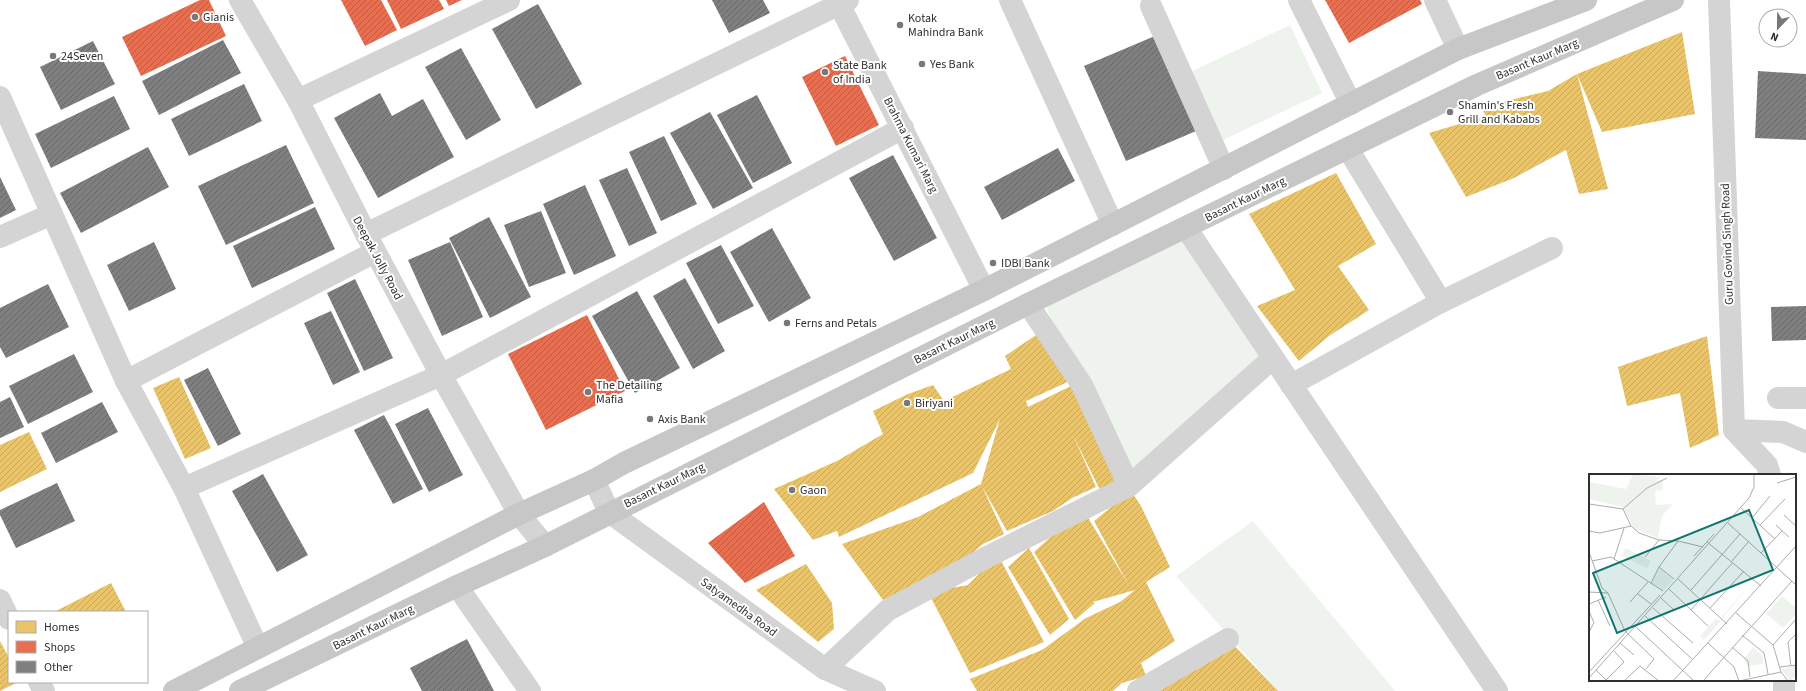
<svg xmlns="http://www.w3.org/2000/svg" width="1806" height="691" viewBox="0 0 1806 691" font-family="'Source Sans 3',sans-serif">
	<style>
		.green { fill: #eef4ed }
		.homes { fill: url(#homes-hatch) }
		.shops { fill: url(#shops-hatch) }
		.building { fill: url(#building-hatch) }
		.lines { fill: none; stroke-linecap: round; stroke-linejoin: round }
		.minor { stroke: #d4d4d4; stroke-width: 22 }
		.major { stroke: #c7c7c7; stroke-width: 22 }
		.poi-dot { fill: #787878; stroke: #fff; stroke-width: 1.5 }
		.labels { text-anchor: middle; stroke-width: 4; stroke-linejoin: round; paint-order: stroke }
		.poi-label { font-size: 12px; fill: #2f2f2f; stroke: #fff; text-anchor: start }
		.street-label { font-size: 12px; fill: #2f2f2f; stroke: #fff }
		.inset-road { fill: none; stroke: #acacac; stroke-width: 1 }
		.view { fill: #0f766e; fill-opacity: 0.15; stroke: #0f766e; stroke-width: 2 }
		.inset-edge { fill: none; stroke: #2f2f2f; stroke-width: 2 }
	</style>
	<defs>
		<pattern id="homes-hatch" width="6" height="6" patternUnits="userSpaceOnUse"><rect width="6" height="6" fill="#e9c46a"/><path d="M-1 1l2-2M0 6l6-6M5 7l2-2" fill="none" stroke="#c8a95c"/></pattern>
		<pattern id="shops-hatch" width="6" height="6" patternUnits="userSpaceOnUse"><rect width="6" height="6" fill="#e76f51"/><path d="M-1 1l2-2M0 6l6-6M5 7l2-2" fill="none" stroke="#bc5c44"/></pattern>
		<pattern id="building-hatch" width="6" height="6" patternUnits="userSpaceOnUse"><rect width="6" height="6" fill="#7f7f7f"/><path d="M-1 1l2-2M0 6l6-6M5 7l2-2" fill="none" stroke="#686868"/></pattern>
	</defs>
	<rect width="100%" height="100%" fill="#fff"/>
	<g class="green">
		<path d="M1290,25L1322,93L1223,140L1190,72Z"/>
		<path d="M1186,228L1273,358L1129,486L1042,299Z"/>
		<path d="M1253,521L1395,691H1278L1176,576Z"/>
	</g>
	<g class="homes">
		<path d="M1682,32L1695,114L1602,132L1577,74Z"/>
		<path d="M1577,74L1608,189L1579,194L1566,150L1514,178L1466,197L1429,133L1486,116L1481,107L1548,91Z"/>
		<path d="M1336,173L1376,244L1338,266L1369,310L1329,336L1299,361L1257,306L1295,290L1249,214Z"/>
		<path d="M1039,333L1072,380L1026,401L1028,407L1075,384L1120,484L1101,492L1073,435L1096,487L1072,498L1053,511L1007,531L982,486L1004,534L983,544L953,569L948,561L953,569L883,600L842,544L918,517L981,484L1000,419L973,473L839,537L837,531L813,540L774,489L837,461L883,434L873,411L908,394L933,385L944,401L1011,369L1005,356Z"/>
		<path d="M1707,336L1719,435L1690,448L1680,393L1627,406L1618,367Z"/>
		<path d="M179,377L211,448L185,459L153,388Z"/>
		<path d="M29,432L47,469L0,492V445Z"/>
		<path d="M1131,491L1141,506L1170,567L1146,582L1175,641L1141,663L1146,676L1122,683L1113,691H977L970,679L1042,650L1086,618L1120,602L1135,590L1093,602L1095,603L1075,620L1034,552L1055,533L1087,516L1128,584L1094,521Z"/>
		<path d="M1029,548L1069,619L1050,635L1008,567Z"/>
		<path d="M998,555L1044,642L970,673L928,592L968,585Z"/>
		<path d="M806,564L832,603L834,629L818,642L756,590Z"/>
		<path d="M111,583L126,612H54Z"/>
		<path d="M1228,639L1278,691H1138Z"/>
		<path d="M0,641L9,658V682H18L0,691Z"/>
	</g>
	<g class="shops">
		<path d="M200,0H209L226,36L141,76L122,37Z"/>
		<path d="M341,0H381L397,30L365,46Z"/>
		<path d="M387,0H439L444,9L401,29Z"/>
		<path d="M446,0H462L449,6Z"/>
		<path d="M1325,0H1420L1422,4L1349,43Z"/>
		<path d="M845,56L879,125L836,146L802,77Z"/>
		<path d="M587,315L625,391L546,430L508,354Z"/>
		<path d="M764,502L795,556L745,583L708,543Z"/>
	</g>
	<g class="building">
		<path d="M712,0H763L770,13L729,33Z"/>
		<path d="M538,4L582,84L536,109L492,29Z"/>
		<path d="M1162,33L1203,128L1126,161L1084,66Z"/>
		<path d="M223,40L241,73L159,115L142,81Z"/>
		<path d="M93,41L115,84L61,110L40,67Z"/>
		<path d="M461,48L501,120L466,140L425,67Z"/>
		<path d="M1758,71L1806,74V140L1755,138Z"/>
		<path d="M244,84L262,121L189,156L171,119Z"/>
		<path d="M380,93L392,116L423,99L454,157L378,198L334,118Z"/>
		<path d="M757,95L792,163L753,183L717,115Z"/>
		<path d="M114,96L130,129L51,168L35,134Z"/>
		<path d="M710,112L753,188L713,209L670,133Z"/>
		<path d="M664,136L697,204L661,221L629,152Z"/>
		<path d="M286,145L314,203L226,245L198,186Z"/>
		<path d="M148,147L169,187L81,233L60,193Z"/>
		<path d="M1058,148L1075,181L1002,220L984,187Z"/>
		<path d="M893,155L937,238L894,261L849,178Z"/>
		<path d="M627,168L657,233L629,246L599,180Z"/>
		<path d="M0,177L16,210L0,218Z"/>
		<path d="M585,185L616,256L574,275L543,204Z"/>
		<path d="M315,207L335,249L252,288L233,246Z"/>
		<path d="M541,211L566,273L529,287L504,225Z"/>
		<path d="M489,217L531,297L490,318L449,238Z"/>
		<path d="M772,228L811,298L769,322L730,252Z"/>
		<path d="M154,242L176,289L129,311L107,265Z"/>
		<path d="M450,242L483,317L442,336L408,260Z"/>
		<path d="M721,245L754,306L718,324L686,263Z"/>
		<path d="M685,278L725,351L693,369L653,296Z"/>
		<path d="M355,279L393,358L364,371L327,293Z"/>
		<path d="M48,284L69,327L6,358L0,347V308Z"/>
		<path d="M637,291L680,368L635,393L592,316Z"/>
		<path d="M1806,306V340L1772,341L1771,307Z"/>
		<path d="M331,311L360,372L333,385L304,323Z"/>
		<path d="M74,354L93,392L28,424L9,386Z"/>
		<path d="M208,368L241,434L218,446L184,380Z"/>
		<path d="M10,397L24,427L0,438V402Z"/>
		<path d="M102,402L118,432L56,463L41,433Z"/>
		<path d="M428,408L463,475L429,492L395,424Z"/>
		<path d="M384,415L423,489L393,504L354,430Z"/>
		<path d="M263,474L308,555L277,572L232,491Z"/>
		<path d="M57,483L75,521L16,548L0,515V510Z"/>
		<path d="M467,639L494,691H422L410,668Z"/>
	</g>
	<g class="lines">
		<g class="minor">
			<path d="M240,0L298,100L366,234L441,375L519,514L545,546"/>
			<path d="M837,0L984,290"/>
			<path d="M1010,0L1113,225"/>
			<path d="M1299,0L1351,104"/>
			<path d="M1435,0L1458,49"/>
			<path d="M1719,0L1734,430L1767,465L1770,475"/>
			<path d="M1151,6L1224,169"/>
			<path d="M0,97L126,381L184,488L258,648"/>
			<path d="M298,100L509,0"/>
			<path d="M1348,149L1441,302"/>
			<path d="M1186,228L1497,691"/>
			<path d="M366,234L848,0"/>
			<path d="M0,237L52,214"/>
			<path d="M1028,304L1082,385L1129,486"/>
			<path d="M126,381L375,252"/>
			<path d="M1291,385L1441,302L1552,248"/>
			<path d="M1778,398H1806"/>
			<path d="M1734,430L1783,432L1806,442"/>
			<path d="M594,480L609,512L825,669L875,691"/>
			<path d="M184,488L441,375L903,128"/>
			<path d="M457,586L530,691"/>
			<path d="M0,600L9,619"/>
			<path d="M825,669L888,610L989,556L1129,486L1273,358"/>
			<path d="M1784,680V691"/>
			<path d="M39,682L44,691"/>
			<path d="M1138,691L1228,639"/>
		</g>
		<g class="major">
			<path d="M174,691L519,514L594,480L624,463L984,290L1458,49L1586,0"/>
			<path d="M240,691L457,586L545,546L1028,304L1477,85L1673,0"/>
		</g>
	</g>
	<g class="poi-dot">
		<circle cx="195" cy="17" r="4"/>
		<circle cx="900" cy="25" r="4"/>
		<circle cx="53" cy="56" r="4"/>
		<circle cx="922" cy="64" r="4"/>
		<circle cx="825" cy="72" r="4"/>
		<circle cx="1450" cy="112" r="4"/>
		<circle cx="993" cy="263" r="4"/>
		<circle cx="787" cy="323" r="4"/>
		<circle cx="588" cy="392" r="4"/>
		<circle cx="907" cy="403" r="4"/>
		<circle cx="650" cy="419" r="4"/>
		<circle cx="792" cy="490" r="4"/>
	</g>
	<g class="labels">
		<g class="poi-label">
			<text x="203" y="21">Gianis</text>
			<text x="908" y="22">Kotak<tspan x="908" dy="14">Mahindra Bank</tspan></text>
			<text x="61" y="60">24Seven</text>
			<text x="930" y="68">Yes Bank</text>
			<text x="833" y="69">State Bank<tspan x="833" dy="14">of India</tspan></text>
			<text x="1458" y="109">Shamin's Fresh<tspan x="1458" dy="14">Grill and Kababs</tspan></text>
			<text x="1001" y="267">IDBI Bank</text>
			<text x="795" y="327">Ferns and Petals</text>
			<text x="596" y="389">The Detailing<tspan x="596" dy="14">Mafia</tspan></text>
			<text x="915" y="407">Biriyani</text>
			<text x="658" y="423">Axis Bank</text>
			<text x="800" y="494">Gaon</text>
		</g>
		<g class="street-label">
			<text transform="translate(1537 59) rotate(-23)" y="4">Basant Kaur Marg</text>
			<text transform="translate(911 145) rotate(63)" y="4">Brahma Kumari Marg</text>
			<text transform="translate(1245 199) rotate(-26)" y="4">Basant Kaur Marg</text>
			<text transform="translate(1727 244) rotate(-92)" y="4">Guru Govind Singh Road</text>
			<text transform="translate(378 258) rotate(62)" y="4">Deepak Jolly Road</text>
			<text transform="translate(954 341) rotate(-26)" y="4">Basant Kaur Marg</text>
			<text transform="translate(664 485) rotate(-26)" y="4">Basant Kaur Marg</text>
			<text transform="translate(739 607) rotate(36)" y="4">Satyamedha Road</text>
			<text transform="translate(373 627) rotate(-26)" y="4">Basant Kaur Marg</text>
		</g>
	</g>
	<g transform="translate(1589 474)">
		<rect width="207" height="207" fill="#fff"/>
		<path d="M44,0L72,3L64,9L73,5L74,16L66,17L67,31L84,30L73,42L69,63L74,66L45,55L34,33L0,25V8L37,15ZM37,74L62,87L58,94L33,82ZM70,93L84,106L74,117L62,109ZM164,108L134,143L133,142ZM193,122L207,134V140L194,154L177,140ZM127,144L132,147L115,166L111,162ZM164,173L173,181L174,190L159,192L155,185ZM206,191L207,202L201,207L193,196Z" fill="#eef4ed"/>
		<path class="inset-road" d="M188,9L207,3M0,30L34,35M152,34L186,65M34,35L42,52L50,59L70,66L89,67L114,73M34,35L58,14L78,4M195,41L207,52M163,44L181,22M139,49L207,111M171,51L196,25M187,51L200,63M0,57L11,59L42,52M118,68L172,112M0,78L13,114L19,119L36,157L65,185L57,195M172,79L193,57M105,82L125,60M56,83L70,66M25,85L35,54M3,87L22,83L74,117M143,87L160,67M70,93L85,105M89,105L138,150M62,109L70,93L89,67M80,115L119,152M102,116L151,60M0,118L19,119M49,120L62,130M72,124L84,135M9,126L21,152M41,128L59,108M0,130L17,123M64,134L104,169M121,134L155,97M102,136L144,88M0,137L5,149L0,158M147,139L184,171L192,198L199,207M56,142L103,185M46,152L105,207M153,161L175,179L179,200M31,169L45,181M119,169L145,193L150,207L192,198M184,171L207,145M143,173L159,187L161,203M202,192L199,168L207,160M191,193L207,191M7,196L17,206L35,188L25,177M0,198L71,121M0,204L160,24L165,13V0M35,207L51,192L70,207M84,207L207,72M114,207L203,107"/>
		<path class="view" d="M160,36L184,96L28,159L4,99Z"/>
		<rect width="207" height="207" class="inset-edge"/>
	</g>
	<rect x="8" y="611" width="140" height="72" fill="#ffffff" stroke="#acacac"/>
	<rect x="16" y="621" width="20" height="12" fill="#e9c46a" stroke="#acacac"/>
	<text x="44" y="631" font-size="12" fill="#2f2f2f">Homes</text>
	<rect x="16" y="641" width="20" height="12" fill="#e76f51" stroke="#acacac"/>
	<text x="44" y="651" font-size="12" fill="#2f2f2f">Shops</text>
	<rect x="16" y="661" width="20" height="12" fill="#7f7f7f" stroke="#acacac"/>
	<text x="44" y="671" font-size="12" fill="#2f2f2f">Other</text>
	<g transform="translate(1778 28) rotate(202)"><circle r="19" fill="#ffffff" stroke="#acacac"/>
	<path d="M0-3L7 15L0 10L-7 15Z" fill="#787878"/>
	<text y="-6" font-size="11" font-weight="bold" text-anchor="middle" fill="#2f2f2f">N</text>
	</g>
</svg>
